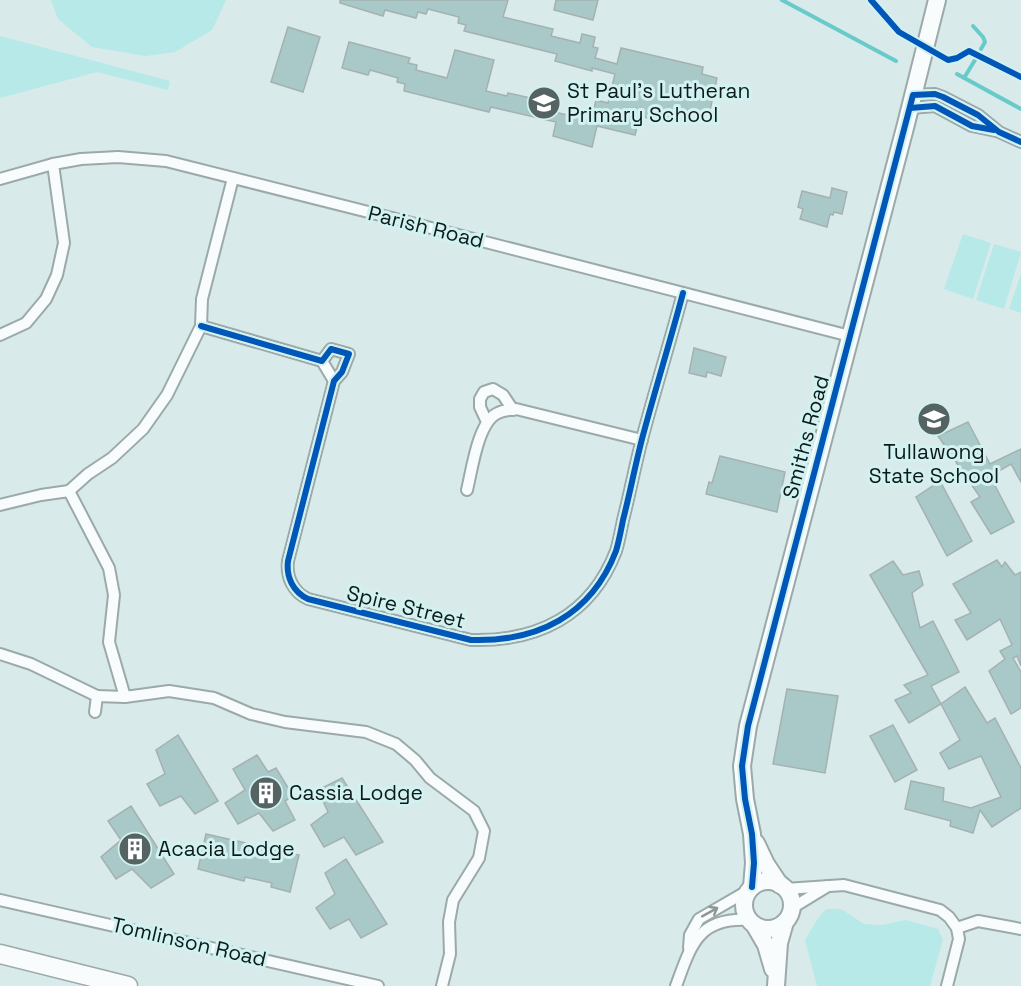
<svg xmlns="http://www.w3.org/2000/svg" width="1021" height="986" viewBox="0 0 1021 986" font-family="'Space Grotesk',sans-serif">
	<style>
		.green { fill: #b6e9e8 }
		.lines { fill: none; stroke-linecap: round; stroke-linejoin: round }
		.stream { stroke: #68cac9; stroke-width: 4 }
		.building { fill: #a9c9c8; stroke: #a4b1b1; stroke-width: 1.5 }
		.minor-casing { stroke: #9ba9a9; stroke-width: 14 }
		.secondary-casing { stroke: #9ba9a9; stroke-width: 20 }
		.trunk-casing { stroke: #9ba9a9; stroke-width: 21 }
		.minor { stroke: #f9fcfc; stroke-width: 10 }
		.secondary { stroke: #f9fcfc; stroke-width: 16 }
		.trunk { stroke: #f9fcfc; stroke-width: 18 }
		.cycleway-casing { stroke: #d1f2f1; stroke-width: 10 }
		.cycleway { stroke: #0057b8; stroke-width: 6 }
		.oneway { stroke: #8f9696 }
		.labels { text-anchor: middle; stroke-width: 6; stroke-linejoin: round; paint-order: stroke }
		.poi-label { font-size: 21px; fill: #0e1a1a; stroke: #d1f2f1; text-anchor: start }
		.street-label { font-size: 21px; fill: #0e1a1a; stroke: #d1f2f1 }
	</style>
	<rect width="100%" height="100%" fill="#d9eaea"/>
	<g class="green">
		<path d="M51,0H226L212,30L175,52L146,56L92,47L58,19Z"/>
		<path d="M0,36L170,81L168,90L97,72L0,98Z"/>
		<path d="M963,234L991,243L973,299L944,289Z"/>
		<path d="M994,244L1021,252L1004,309L976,300Z"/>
		<path d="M1021,274V313L1009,309Z"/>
		<path d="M826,909H841L864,924L881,925L906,920L938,929L943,939L930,986H817L805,940L818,918Z"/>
	</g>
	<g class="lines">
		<g class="stream">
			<path d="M782,0L896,61"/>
			<path d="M973,26L983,37L985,42L981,49"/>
			<path d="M957,74L1021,109"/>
			<path d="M964,78L975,60"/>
		</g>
	</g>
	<g class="building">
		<path d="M340,0H508L503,17L553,29L551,36L580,43L582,34L595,37L593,47L598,48L595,58L617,64L621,48L703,67L702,74L717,78L709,115L688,110L686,121L668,117L667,123L640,116L635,135L597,126L592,147L553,136L556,122L491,107L489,112L404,91L405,84L397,82L398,78L370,70L368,75L342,68L349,42L410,58L408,63L417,65L416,70L447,78L455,50L494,60L486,91L507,96L508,93L549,102L547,110L591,121L596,100L608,103L615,74L592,68V71L555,61L557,54L464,31L466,25L458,23L459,17L428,9L426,14L418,12L416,18L385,10L383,16L340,3Z"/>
		<path d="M556,0H598L593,20L554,10Z"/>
		<path d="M288,27L320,37L303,92L271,82Z"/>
		<path d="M832,188L847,192L842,214L834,212L833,215L830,214L827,227L800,219L803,209L798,207L802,191L830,198Z"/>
		<path d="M694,348L726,357L721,376L707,372L706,377L689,373Z"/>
		<path d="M968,422L990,464L1021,449V482L1011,464L990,476L1014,522L991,534L971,502L980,497L938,436Z"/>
		<path d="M720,456L785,472L777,512L706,494L709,482L712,483Z"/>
		<path d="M940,481L972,541L947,556L916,497Z"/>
		<path d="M997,560L1002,567L1005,562L1015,575L1021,572V666L1017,656L1013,658L1021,672V708L1011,714L989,671L1005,659L1000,651L1012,645L1000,619L967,640L955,620L971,613L953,584Z"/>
		<path d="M893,561L903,575L919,571L923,585L912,593L920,628L933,621L959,672L931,686L941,704L909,723L895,700L911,693L904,685L928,675L870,575Z"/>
		<path d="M965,687L987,723L995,718L1021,768V808L992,827L980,810L973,833L950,826L951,821L905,809L911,781L944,788L943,801L971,808L1001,797L981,756L949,769L940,753L960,740L941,704Z"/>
		<path d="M787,689L838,696L825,773L773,764Z"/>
		<path d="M893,725L917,770L895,782L870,736Z"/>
		<path d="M178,735L218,801L195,814L181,796L160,806L147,784L165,774L156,750Z"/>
		<path d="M257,755L268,772L276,768L293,796L285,801L295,820L273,831L259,813L238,824L225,803L245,790L233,769Z"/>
		<path d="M342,778L383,842L356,855L344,837L324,847L311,825L328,812L318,790Z"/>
		<path d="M131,806L174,874L151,888L132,869L116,879L101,857L121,840L108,821Z"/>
		<path d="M206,834L299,855L290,892L271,887L272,883L245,877L244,881L198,869Z"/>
		<path d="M346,859L387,924L361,938L349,919L330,929L316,908L335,894L325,873Z"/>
	</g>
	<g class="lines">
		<defs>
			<g id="minor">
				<path d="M913,95L935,94L943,97L978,115L999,132L1021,142"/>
				<path d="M910,108L935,106L972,126L996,131"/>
				<path d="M0,179L53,164L81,159L118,157L166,161L400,220L850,336"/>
				<path d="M201,326L322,361L331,349L349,354L342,372L334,381L288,561C286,577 293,592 308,599L471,640C537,642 591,616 616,551C619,541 621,530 623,520C630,493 635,466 642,439C655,390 670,342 683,293"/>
				<path d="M0,335L26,323L46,299L57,275L64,243L53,164"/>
				<path d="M322,361L334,381"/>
				<path d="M487,422L480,407V399L484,392L493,389L503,395L513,410"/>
				<path d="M467,490C472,470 478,421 498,413C503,410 511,410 516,409L642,440"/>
				<path d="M69,491L109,568L114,595L109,642L125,697"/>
				<path d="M0,505L41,495L69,491L88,474L112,458L143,429L167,395L201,326L202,299L233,178"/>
				<path d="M0,654L31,664L97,696"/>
				<path d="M95,712L97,696L125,697L169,691L214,698L251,714L285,722L366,732L396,744L415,760L430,778L474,811L484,831L479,858L453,900L449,922L450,954L442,986"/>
				<path d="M785,889L844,885L940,910L949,917L957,928L978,921L1021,929"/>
				<path d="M0,900L378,986"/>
				<path d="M792,908L828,886"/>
				<path d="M689,948L690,935L699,919L749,890"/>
				<path d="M676,986C691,945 698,917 749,920"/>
				<path d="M947,986L959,939L957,928"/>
			</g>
			<g id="secondary">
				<path d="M756,843L766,864L780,885"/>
				<circle cx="768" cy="905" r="24"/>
				<path d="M752,887L754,863L752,834L745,799L742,766L748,726L906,124L937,0"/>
				<path d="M755,926L766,945L773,969"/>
				<path d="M776,986L779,943L785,922"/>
			</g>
			<path id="trunk" d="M0,954L128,986"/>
		</defs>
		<use href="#minor" class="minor-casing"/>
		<use href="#secondary" class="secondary-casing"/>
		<use href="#trunk" class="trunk-casing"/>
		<use href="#minor" class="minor"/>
		<use href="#secondary" class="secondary"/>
		<use href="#trunk" class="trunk"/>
		<defs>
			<g id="cycleway">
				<path d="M871,0L899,32L948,60L957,58L969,51L1021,77"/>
				<path d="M910,108L935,106L972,126L994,130"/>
				<path d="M201,326L322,361L331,349L349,354L342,372L334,381L288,561C286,577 293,592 308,599L471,640C537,642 591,616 616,551C619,541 621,530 623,520C630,493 635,466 642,439C655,390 670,342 683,293"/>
				<path d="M752,887L754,863L752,834L745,799L742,766L748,726L913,95L935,94L943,97L978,115L999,132L1021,142"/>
			</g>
		</defs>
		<use href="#cycleway" class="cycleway-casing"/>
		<use href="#cycleway" class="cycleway"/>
	</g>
	<defs><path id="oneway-shaft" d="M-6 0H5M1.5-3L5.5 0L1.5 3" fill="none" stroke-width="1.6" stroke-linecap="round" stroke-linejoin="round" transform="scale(1.5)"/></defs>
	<use class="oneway" href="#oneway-shaft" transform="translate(710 912) rotate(-29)"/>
	<defs>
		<symbol id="school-disc" viewBox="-11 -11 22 22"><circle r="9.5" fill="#556363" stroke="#d1f2f1"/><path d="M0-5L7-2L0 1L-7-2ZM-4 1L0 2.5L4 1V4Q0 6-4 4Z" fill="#fff"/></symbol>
		<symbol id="building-disc" viewBox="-11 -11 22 22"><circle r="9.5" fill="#556363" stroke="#d1f2f1"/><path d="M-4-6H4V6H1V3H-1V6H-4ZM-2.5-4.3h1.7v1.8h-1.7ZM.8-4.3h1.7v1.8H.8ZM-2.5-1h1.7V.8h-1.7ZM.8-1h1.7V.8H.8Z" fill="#fff"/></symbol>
	</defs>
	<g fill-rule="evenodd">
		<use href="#school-disc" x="525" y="84" width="38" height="38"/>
		<use href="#school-disc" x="915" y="400" width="38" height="38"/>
		<use href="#building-disc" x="247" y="774" width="38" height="38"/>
		<use href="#building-disc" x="116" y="830" width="38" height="38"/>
	</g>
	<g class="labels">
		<g class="poi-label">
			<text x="567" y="98">St Paul's Lutheran<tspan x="567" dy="24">Primary School</tspan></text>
			<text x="934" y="459" text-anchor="middle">Tullawong<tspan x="934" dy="24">State School</tspan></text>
			<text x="289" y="800">Cassia Lodge</text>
			<text x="158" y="856">Acacia Lodge</text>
		</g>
		<g class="street-label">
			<text transform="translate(426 227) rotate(14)" y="7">Parish Road</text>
			<text transform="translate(806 437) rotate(-75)" y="7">Smiths Road</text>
			<text transform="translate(406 607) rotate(14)" y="7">Spire Street</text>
			<text transform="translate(189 942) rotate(13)" y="7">Tomlinson Road</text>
		</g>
	</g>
</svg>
